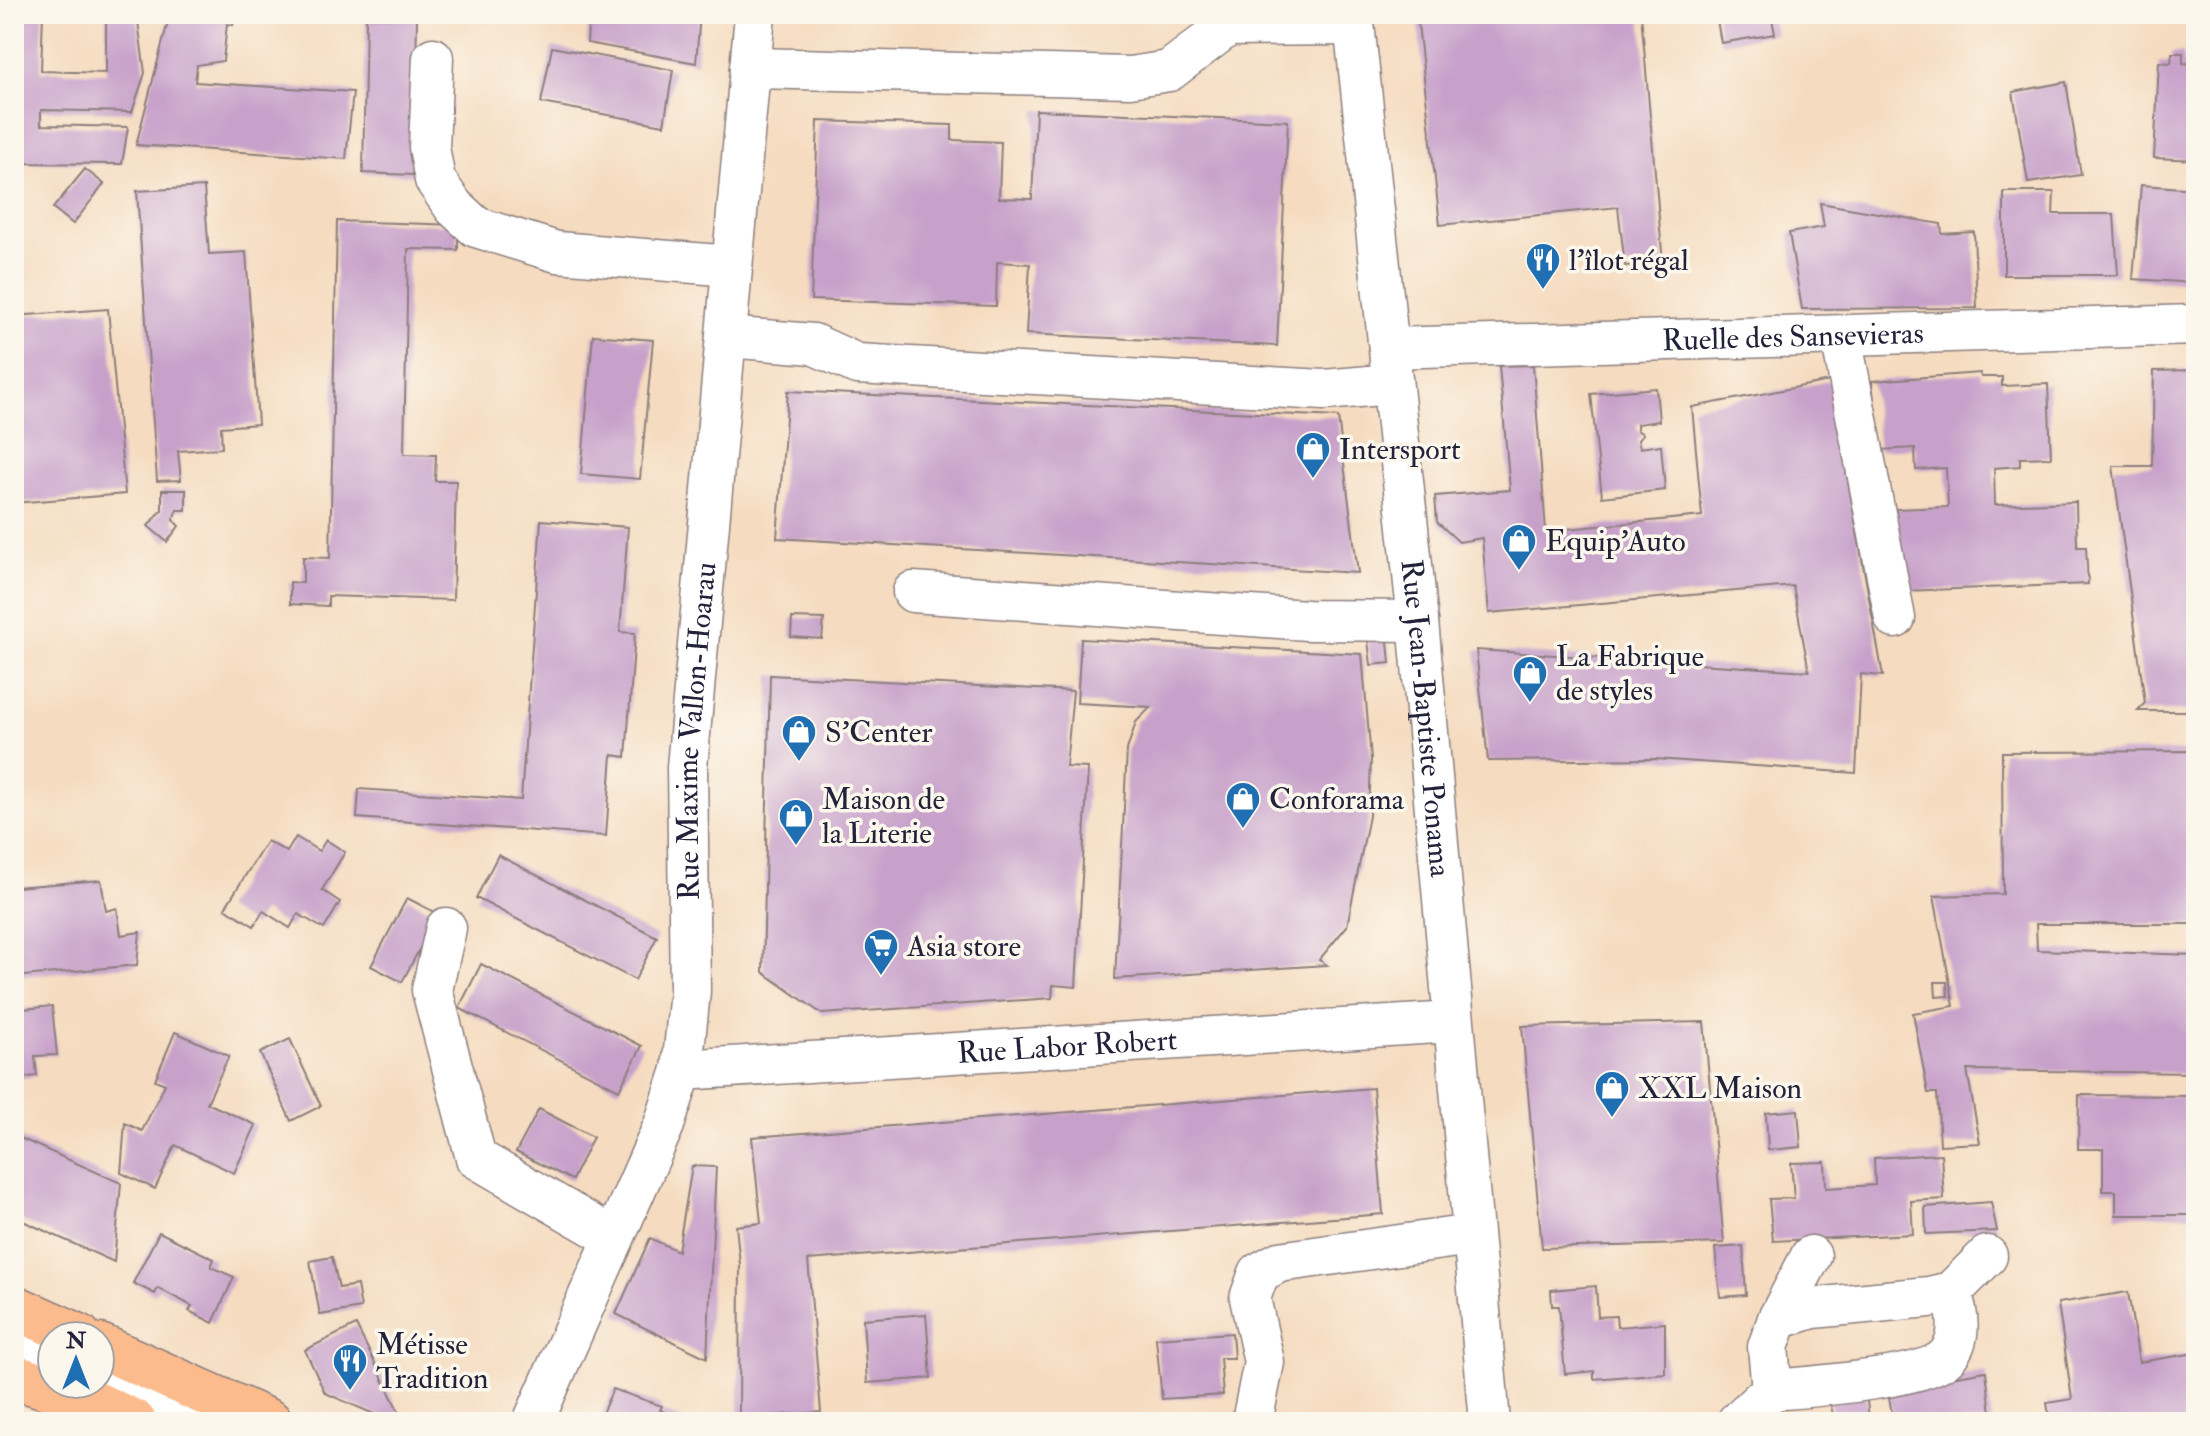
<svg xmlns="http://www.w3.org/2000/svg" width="2210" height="1436" viewBox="0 0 2210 1436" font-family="'IM FELL Double Pica',serif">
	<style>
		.building { fill: #c7a1ca }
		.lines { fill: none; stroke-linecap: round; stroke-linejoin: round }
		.minor-casing { stroke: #8c7e7d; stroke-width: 43 }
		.major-casing { stroke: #8c7e7d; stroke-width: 47 }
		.minor { stroke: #fff; stroke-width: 40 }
		.major { stroke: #fbbb8c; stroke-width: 44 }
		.labels { text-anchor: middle; stroke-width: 7; stroke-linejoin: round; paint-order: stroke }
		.poi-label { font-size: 30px; fill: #22223b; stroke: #fbf7ec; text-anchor: start }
		.street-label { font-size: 30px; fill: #22223b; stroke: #fbf7ec }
	</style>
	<rect width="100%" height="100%" fill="#fbf7ec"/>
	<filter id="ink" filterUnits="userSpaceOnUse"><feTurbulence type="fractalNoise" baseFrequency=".0125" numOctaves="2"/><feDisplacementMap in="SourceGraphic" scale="16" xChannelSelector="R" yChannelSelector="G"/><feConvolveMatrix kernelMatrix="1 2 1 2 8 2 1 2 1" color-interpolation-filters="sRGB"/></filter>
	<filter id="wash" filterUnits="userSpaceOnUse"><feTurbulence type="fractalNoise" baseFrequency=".006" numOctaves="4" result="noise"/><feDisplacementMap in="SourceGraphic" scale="32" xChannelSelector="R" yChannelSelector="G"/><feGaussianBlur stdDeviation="1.8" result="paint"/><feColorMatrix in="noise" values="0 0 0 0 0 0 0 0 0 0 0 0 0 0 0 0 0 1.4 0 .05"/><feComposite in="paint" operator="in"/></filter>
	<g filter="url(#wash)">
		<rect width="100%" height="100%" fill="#f5dbbf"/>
		<g id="blocks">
			<g class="building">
				<path d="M14,14H43L41,71L106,73V14H137L145,73L132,112L41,110V125L128,127L122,164L14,163Z"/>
				<path d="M170,14H234L233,25L227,24L223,61L197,65L195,82L353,92L346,159L136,145Z"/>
				<path d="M589,14H700L696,63L587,43Z"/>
				<path d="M1417,14H1641L1663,263L1625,266L1618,207L1440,225Z"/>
				<path d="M1716,14H1771L1775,34L1721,43Z"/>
				<path d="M366,17L417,18L414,175L363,173Z"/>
				<path d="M552,47L673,70L664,125L541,103Z"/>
				<path d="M2172,53H2183V63L2196,64V160L2154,158L2159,62L2171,63Z"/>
				<path d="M2066,82L2081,175L2028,183L2013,92Z"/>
				<path d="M1036,110L1288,121L1277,346L1026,334L1030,264L997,262L996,306L811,300L818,121L952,125V140L1001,142L999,198L1032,199Z"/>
				<path d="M85,169L104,184L73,224L53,208Z"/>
				<path d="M2141,185L2196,189L2195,283L2133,279Z"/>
				<path d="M204,187L209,254L246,252L258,424L221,427L222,448L178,451L181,480L157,481L137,191Z"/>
				<path d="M2004,192H2054L2053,214H2114L2118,275H2004Z"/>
				<path d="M1820,203L1941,224L1942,234L1974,232L1977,308L1802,309L1789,233L1824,227Z"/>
				<path d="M337,221L458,225V250L408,249L404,454L436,455L435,481H456L453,600L328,596V606L290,604V582L303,583V557L330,558Z"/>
				<path d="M108,309L125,494L14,503V316Z"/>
				<path d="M593,335L653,340L640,479L581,474Z"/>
				<path d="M1533,365L1546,531L1702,516L1692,407L1830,381L1883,676L1861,674L1856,773L1655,759L1488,761L1476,650L1809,671L1793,586L1489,613L1482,538L1459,542L1437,522L1435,496L1510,490L1499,366Z"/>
				<path d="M2196,370V711H2137L2145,703L2113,466H2152L2154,371Z"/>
				<path d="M1980,373L1981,377H2002V386L2048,384L2051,457L2020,458V466L1994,468L1995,505L2076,502L2077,547H2086L2088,584L1903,591L1896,509L1948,507L1946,468L1916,470L1915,448L1879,450L1872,381Z"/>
				<path d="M1656,388L1659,421L1637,424V430L1643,434L1638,440L1640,448L1661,445L1665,490L1602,497L1591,394Z"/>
				<path d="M788,391L1338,417L1358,573L777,538Z"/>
				<path d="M162,490H186V510H177L173,520L179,526L167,542L148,526L162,510Z"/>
				<path d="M541,520L628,527L620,632L635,633L626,757L612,755L606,836L357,818L359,789L521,800Z"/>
				<path d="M792,618L824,619L822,639L791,637Z"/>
				<path d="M1387,631L1390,663L1371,665L1367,632Z"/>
				<path d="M1081,639L1362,654L1371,759L1369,816L1347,926L1319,960L1327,965L1115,979L1127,750L1136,722L1151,707L1077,703Z"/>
				<path d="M770,675L1073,691L1066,767L1088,768L1076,987L1053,985L1052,998L822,1014L763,972Z"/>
				<path d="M2196,751V924H2036L2037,950L2196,955V1073L1967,1070L1980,1143L1940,1145L1937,1093H1928L1913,1013L1954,1006L1934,896L2003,894L2002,752Z"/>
				<path d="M296,837L319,851L326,840L345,852L322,890L340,902L324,929L298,914L290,928L263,911L254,926L225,908L267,841L287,852Z"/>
				<path d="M498,855L657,937L635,980L476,898Z"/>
				<path d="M101,880L106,911L117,908L121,935L140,932L137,965L14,977L16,887Z"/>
				<path d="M407,898L438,914L402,982L371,966Z"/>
				<path d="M481,964L642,1046L619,1090L459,1008Z"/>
				<path d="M1935,982H1947L1948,996L1936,997Z"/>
				<path d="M52,1006L57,1055L35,1056L37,1076L14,1079V1010Z"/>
				<path d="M1704,1022L1724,1243L1542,1248L1522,1026Z"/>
				<path d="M175,1032L229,1056L207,1103L256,1125L234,1173L175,1145L155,1189L121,1173L125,1123L142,1131L165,1084L155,1080Z"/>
				<path d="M290,1039L321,1106L291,1121L260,1053Z"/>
				<path d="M1373,1088L1383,1214L808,1260L821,1412L739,1418L740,1264L736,1226L761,1223L752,1137Z"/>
				<path d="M2079,1095L2196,1096V1215H2116V1191H2103V1149H2078Z"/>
				<path d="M539,1109L593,1137L572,1180L516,1152Z"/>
				<path d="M1798,1110L1801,1147L1768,1150L1766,1113Z"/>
				<path d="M20,1138L121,1183L114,1262L14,1217V1145H20Z"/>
				<path d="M1941,1154L1944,1199L1911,1201L1913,1234L1773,1241L1769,1199L1794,1198L1791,1163L1825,1162L1826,1188L1875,1185L1874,1158Z"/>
				<path d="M692,1166L716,1167L707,1358L616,1314L650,1238L678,1251Z"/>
				<path d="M1991,1202L1997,1231L1926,1234L1925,1207Z"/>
				<path d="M159,1232L214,1259L211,1267L234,1277L213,1323L189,1311L192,1306L158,1288L155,1294L133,1283Z"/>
				<path d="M1743,1246L1746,1295L1720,1297L1715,1248Z"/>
				<path d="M332,1257L339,1288L357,1285L361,1308L320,1315L310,1261Z"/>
				<path d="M1596,1286L1598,1317L1616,1316L1617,1327L1665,1323V1373L1594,1379V1371L1565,1374L1559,1306H1552L1551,1290Z"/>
				<path d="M2128,1292L2139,1362L2196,1353V1422H2050L2047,1403L2072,1399L2058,1303Z"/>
				<path d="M926,1314L931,1378L867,1383L863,1319Z"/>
				<path d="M356,1325L401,1416L390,1421L325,1393L305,1350Z"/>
				<path d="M1232,1333L1234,1358H1220L1223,1395L1162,1399L1156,1338Z"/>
				<path d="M1986,1371L1992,1422H1835L1829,1399L1866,1393L1869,1418L1892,1413L1887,1388Z"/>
				<path d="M613,1389L662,1406L660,1410L687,1422H598Z"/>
			</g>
		</g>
	</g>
	<g filter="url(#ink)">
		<use href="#blocks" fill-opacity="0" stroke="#8c7e7d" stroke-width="2"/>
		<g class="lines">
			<defs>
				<g id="minor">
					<path id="s1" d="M1353,14L1418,621L1490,1422"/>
					<path d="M433,58L429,147L435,180L454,207L476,227L557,252L732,266"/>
					<path d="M750,68L1130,77L1169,71L1228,26L1354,25"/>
					<path d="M1841,336L1895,618"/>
					<path d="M726,337L813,344L857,364L1324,390L1392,384"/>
					<path id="s2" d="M1389,348L2196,325"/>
					<path d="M913,592L1307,620L1418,621"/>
					<path d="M446,928L432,990L476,1158L614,1238"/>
					<path id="s3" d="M682,1070L1453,1022"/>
					<path d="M1778,1319L1811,1256"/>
					<path d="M14,1334L52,1352"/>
					<path d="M100,1373L207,1422"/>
					<path d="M1772,1390C1806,1387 1926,1379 1947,1356C1963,1338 1958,1312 1951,1292"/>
					<path id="s4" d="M533,1422L664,1125L682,1070L690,991L687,767L755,14"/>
					<path d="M1252,1422L1264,1362L1250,1298L1259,1273L1279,1262L1471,1235"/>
					<path d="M1737,1422L1772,1390L1768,1347L1778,1319L1813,1308L1929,1297L1951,1292L1987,1256"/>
				</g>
				<g id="major">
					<path d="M14,1307L79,1336"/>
					<path d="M100,1346L270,1422"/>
					<path d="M14,1377L85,1399L134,1422"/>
				</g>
			</defs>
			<use href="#minor" class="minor-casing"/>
			<use href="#major" class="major-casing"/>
			<use href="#minor" class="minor"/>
			<use href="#major" class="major"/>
		</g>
	</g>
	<defs>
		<symbol id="restaurant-pin" viewBox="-11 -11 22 30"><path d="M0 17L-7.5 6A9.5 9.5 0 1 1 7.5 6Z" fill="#1f6fb2" stroke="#fbf7ec"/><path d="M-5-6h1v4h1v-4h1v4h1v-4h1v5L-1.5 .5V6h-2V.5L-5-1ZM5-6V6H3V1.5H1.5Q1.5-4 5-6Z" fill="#fff"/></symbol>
		<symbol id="shop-pin" viewBox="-11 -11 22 30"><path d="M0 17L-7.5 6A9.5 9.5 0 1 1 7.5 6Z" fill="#1f6fb2" stroke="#fbf7ec"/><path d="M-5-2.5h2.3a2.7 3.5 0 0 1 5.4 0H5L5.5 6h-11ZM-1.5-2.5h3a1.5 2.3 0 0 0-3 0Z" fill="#fff"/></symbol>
		<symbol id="supermarket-pin" viewBox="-11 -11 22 30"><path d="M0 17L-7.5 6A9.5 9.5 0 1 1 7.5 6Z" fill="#1f6fb2" stroke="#fbf7ec"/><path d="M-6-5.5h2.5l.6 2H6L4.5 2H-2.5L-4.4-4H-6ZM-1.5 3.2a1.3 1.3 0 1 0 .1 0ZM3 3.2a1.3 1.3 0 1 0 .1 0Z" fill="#fff"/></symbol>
	</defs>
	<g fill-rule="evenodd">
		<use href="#restaurant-pin" x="1523" y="240" width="40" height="54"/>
		<use href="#shop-pin" x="1293" y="429" width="40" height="54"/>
		<use href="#shop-pin" x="1499" y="521" width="40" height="54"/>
		<use href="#shop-pin" x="1510" y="653" width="40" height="54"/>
		<use href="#shop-pin" x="779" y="712" width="40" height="54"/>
		<use href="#shop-pin" x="1223" y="779" width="40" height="54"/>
		<use href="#shop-pin" x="776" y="796" width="40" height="54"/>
		<use href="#supermarket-pin" x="861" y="926" width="40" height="54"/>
		<use href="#shop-pin" x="1592" y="1068" width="40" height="54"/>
		<use href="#restaurant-pin" x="330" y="1341" width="40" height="54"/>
	</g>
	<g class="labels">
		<g class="poi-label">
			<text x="1569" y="270">l'îlot régal</text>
			<text x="1339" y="459">Intersport</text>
			<text x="1545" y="551">Equip'Auto</text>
			<text x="1556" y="666">La Fabrique<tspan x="1556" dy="34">de styles</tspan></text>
			<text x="825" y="742">S'Center</text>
			<text x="822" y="809">Maison de<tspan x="822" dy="34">la Literie</tspan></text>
			<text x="1269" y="809">Conforama</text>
			<text x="907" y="956">Asia store</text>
			<text x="1638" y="1098">XXL Maison</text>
			<text x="376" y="1354">Métisse<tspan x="376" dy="34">Tradition</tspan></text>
		</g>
		<g class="street-label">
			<text dy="10" stroke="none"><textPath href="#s2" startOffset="404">Ruelle des Sansevieras</textPath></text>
			<text dy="10" stroke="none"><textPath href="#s1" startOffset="708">Rue Jean-Baptiste Ponama</textPath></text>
			<text dy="10" stroke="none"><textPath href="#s4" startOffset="722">Rue Maxime Vallon-Hoarau</textPath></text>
			<text dy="10" stroke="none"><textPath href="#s3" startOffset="386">Rue Labor Robert</textPath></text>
		</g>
	</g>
	<rect width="2210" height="1436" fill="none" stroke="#fbf7ec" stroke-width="48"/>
	<g transform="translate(76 1360)"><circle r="38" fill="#fbf7ec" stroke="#a4a2a5" stroke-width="2"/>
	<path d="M0-6L14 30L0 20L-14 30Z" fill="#1f6fb2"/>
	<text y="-12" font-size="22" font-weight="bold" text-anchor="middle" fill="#22223b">N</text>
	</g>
</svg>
